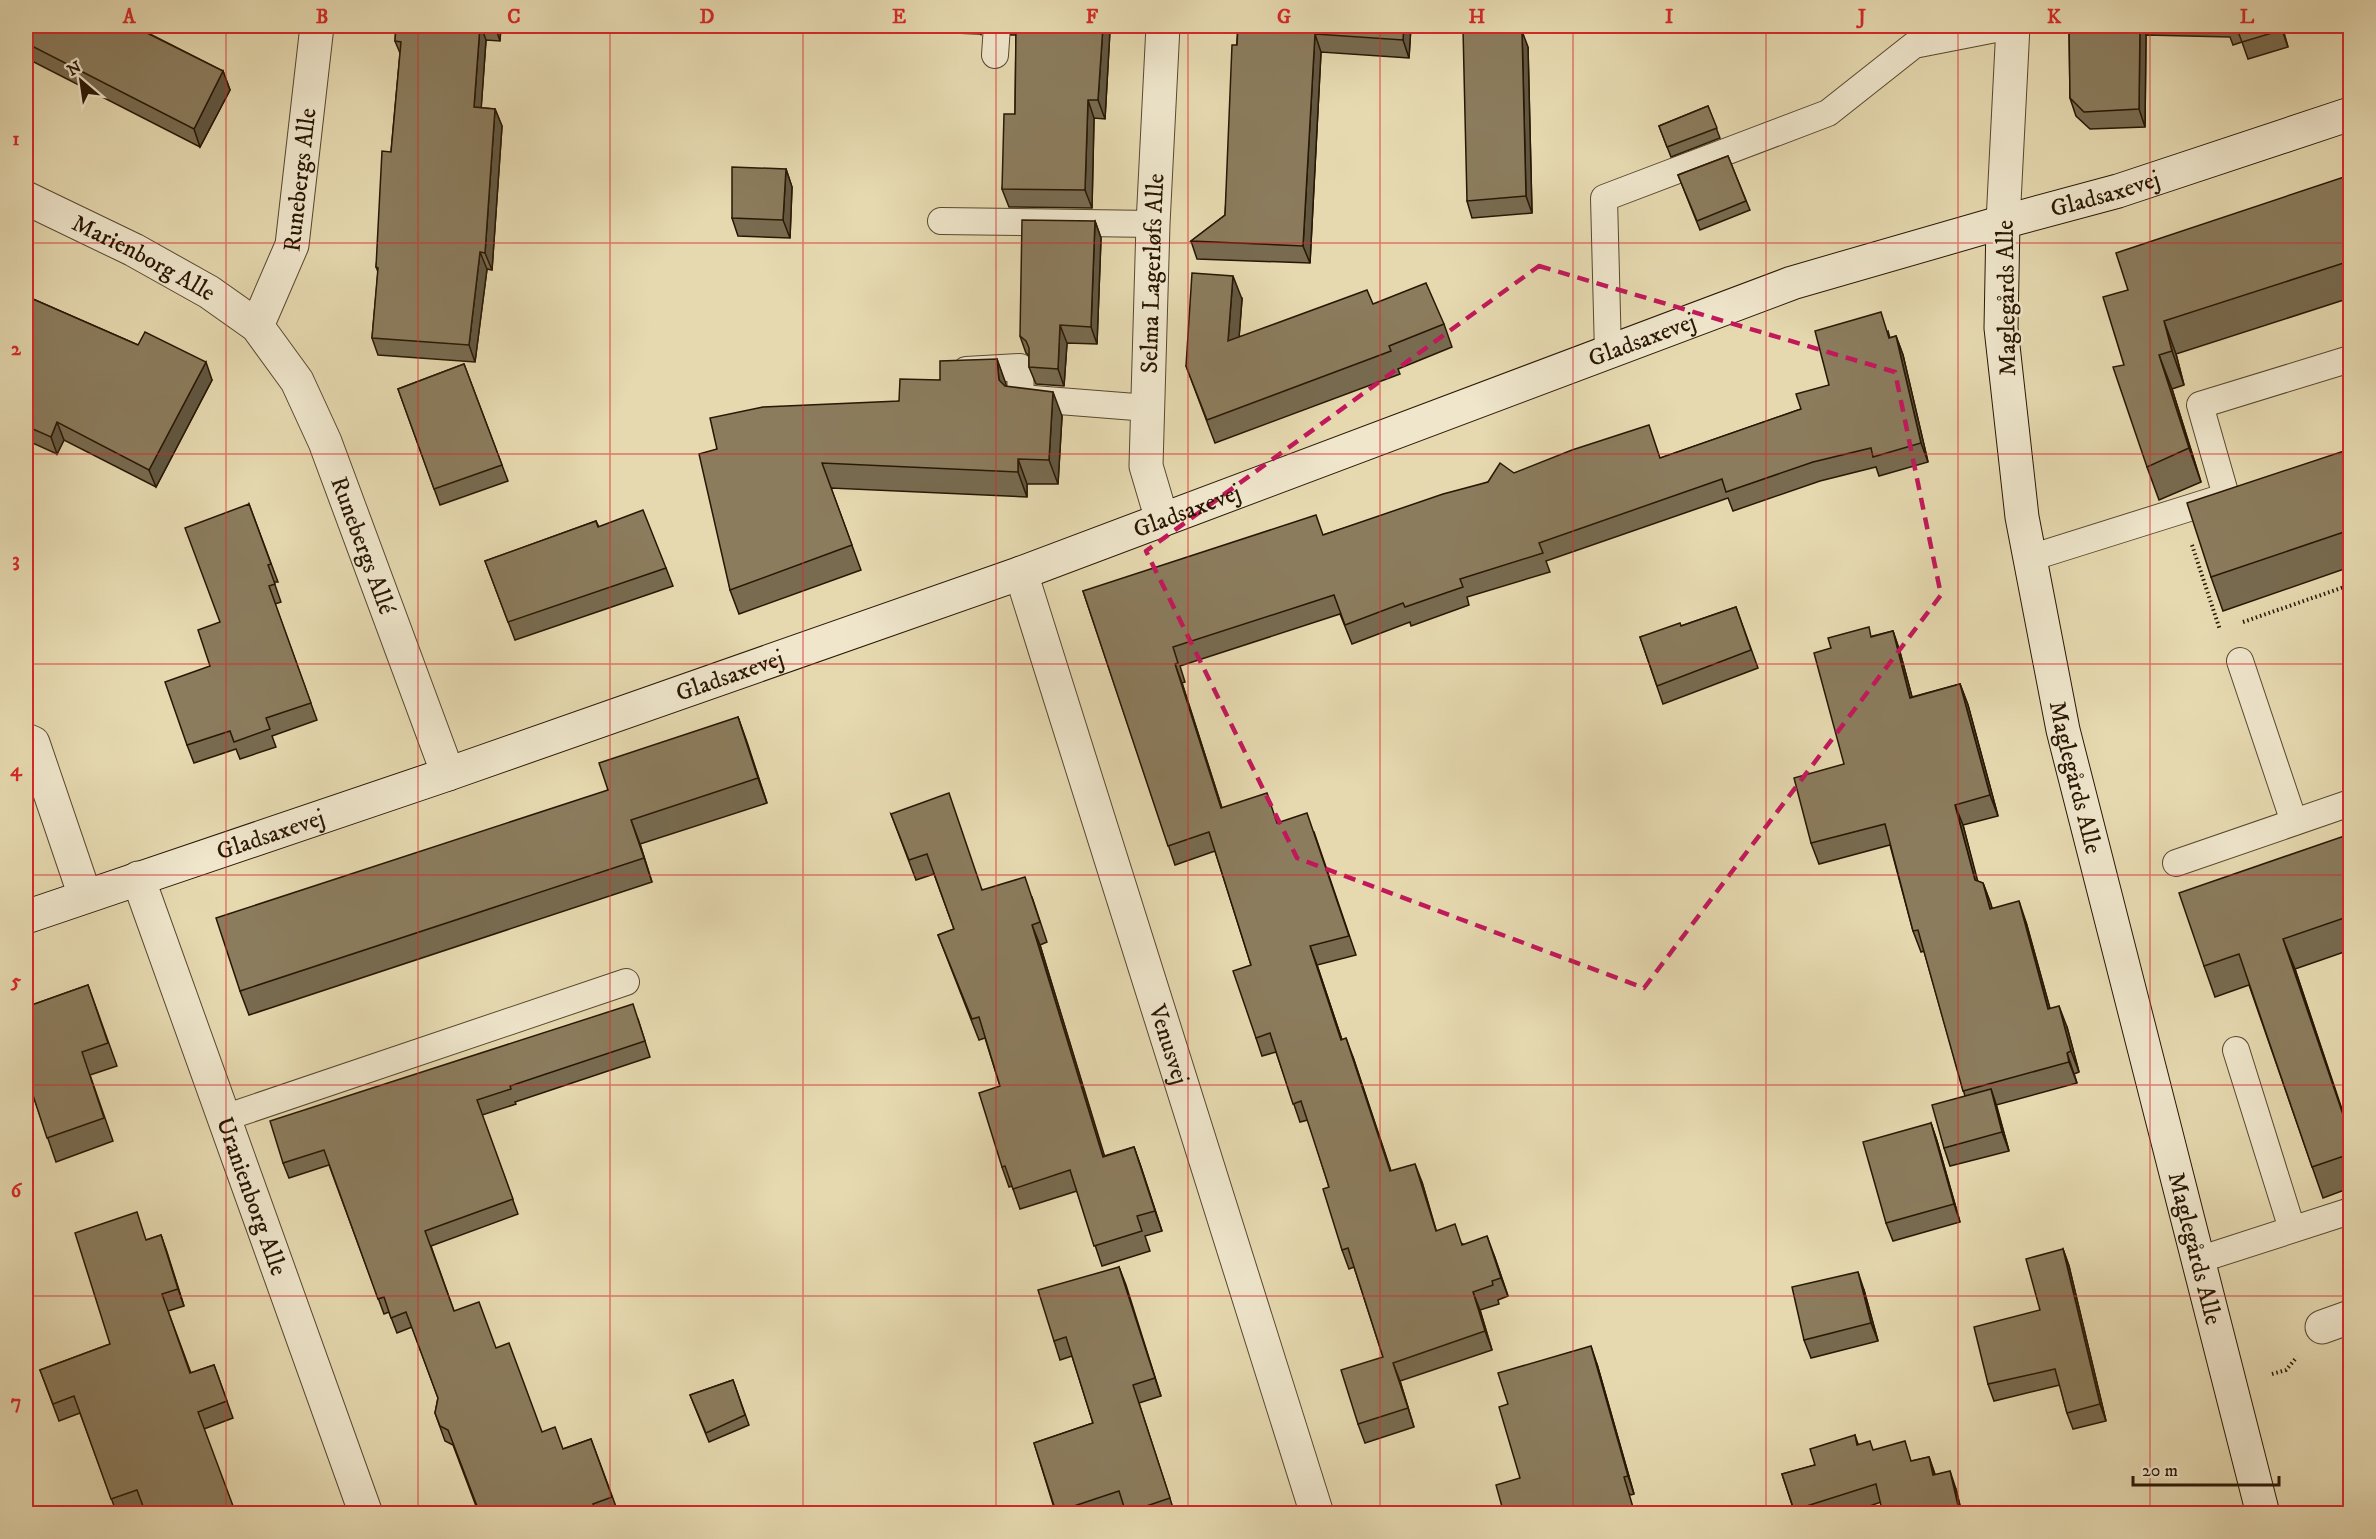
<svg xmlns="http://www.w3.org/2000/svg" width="2376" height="1539" viewBox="0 0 2376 1539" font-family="'IM FELL DW Pica',serif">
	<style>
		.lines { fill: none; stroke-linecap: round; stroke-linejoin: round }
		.lane-casing { stroke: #58482f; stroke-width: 28 }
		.street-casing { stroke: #58482f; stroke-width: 35 }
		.secondary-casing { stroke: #291704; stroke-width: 35 }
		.path { stroke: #291704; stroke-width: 4; stroke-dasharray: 1.5 3; stroke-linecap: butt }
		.lane { stroke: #efe6cc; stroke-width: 26 }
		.street { stroke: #efe6cc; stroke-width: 33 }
		.secondary { stroke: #efe6cc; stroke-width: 33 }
		.wall { fill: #786b50; stroke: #291704; stroke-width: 1.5 }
		.shaded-wall { fill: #615741; stroke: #291704; stroke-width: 1.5 }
		.building { fill: #8b7c5d; stroke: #291704; stroke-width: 1.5 }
		.marked { fill: none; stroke: #c2185b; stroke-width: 4.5; stroke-dasharray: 12 8; stroke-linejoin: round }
		.grid { fill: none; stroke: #d62828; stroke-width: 1.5; stroke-opacity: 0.55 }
		.labels { text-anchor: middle; stroke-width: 5; stroke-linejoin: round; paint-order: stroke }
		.street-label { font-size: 24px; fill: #291704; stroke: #efe6cc }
		.neatline { fill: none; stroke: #d62828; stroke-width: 2 }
		.grid-label { font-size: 20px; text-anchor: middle; font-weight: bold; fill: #d62828 }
	</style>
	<rect width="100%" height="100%" fill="#e6d9b0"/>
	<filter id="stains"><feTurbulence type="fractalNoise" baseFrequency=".00333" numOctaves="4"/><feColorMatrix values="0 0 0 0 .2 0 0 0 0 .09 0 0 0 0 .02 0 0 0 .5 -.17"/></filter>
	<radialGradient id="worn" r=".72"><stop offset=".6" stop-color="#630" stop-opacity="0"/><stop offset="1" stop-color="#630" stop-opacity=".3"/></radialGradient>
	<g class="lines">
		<defs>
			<g id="lane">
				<path d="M995,55L997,26"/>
				<path d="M941,221L1153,224"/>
				<path d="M1608,353L1604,198L1828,113L1914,45L2011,26"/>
				<path d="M966,370L1020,367L1021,398L1148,408"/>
				<path d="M2226,496L2200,405L2350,359"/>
				<path d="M2030,558L2221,498"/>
				<path d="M2240,661L2294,822"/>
				<path d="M2176,863L2350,803"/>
				<path d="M2236,1050L2292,1229"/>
				<path d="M224,1118L626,982"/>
				<path d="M2198,1260L2350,1211"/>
			</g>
			<g id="street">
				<path id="s1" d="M26,198L134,250L209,292L257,326L297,381L325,442L448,774"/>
				<path d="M2003,222L2013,26"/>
				<path id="s2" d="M257,326L292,245L317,26"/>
				<path id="s3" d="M1162,520L1146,466L1153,224L1163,26"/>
				<path id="s4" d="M1021,573L1317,1514"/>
				<path d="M26,740L33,743L85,896"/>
				<path id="s5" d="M138,878L366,1514"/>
				<path d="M2322,1327L2350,1317"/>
			</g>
			<g id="secondary">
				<path id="s6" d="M2003,222L2001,328L2022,517L2063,730L2263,1514"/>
				<path id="s7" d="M26,917L448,774L1021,573L1792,283L2003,222L2118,191L2350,114"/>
			</g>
		</defs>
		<use href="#lane" class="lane-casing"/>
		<use href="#street" class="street-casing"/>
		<use href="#secondary" class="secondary-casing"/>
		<g class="path">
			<path d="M2192,545L2220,630"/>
			<path d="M2243,622L2350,585"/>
			<path d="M2272,1374L2286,1370L2297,1357"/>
		</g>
		<use href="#lane" class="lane"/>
		<use href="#street" class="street"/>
		<use href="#secondary" class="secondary"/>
	</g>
	<g class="wall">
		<path d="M26,26H139L138,28L223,71L230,90L200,147L26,58Z"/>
		<path d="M396,26H501L500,41L486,40L481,108L495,109L502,126L492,270L487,269L475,362L378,355L372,338L378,272L376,267L391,152L400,53L395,41Z"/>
		<path d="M896,26H983L981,34L898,31Z"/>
		<path d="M1008,26H1108L1110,30L1105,119L1094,118L1092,208L1009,207L1002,189L1015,114L1016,35H1011Z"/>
		<path d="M1238,26H1411L1409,58L1321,52L1310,263L1197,259L1191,241L1225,215Z"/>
		<path d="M2069,26H2289L2290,28L2283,30L2288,47L2248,59L2242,42L2233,45L2230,37L2146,35L2145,127L2090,129L2076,116L2070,98Z"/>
		<path d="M1528,47L1532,213L1472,218L1467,201Z"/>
		<path d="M1708,106L1720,138L1671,157L1659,126Z"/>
		<path d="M1728,156L1750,210L1700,230L1678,175Z"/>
		<path d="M786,169L792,187L790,238L738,236L732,218Z"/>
		<path d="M2350,175V298L2176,354L2184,385L2172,389L2201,482L2159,500L2147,467L2128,290Z"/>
		<path d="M1095,221L1101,238L1097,344L1067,343L1064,386L1036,384L1029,367V356L1026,353L1020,336Z"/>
		<path d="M26,296L138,345L212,380L156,487L64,440L57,454L26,440Z"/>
		<path d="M1242,299L1239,337L1373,304L1444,324L1452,347L1398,369L1400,374L1215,443L1186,366Z"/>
		<path d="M1888,331L1890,338L1896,336L1903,355L1928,462L1879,476L1876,467L1820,481L1733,511L1728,498L1546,561L1550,572L1467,597L1469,605L1411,626L1410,622L1352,644L1340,614L1180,666L1185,682L1182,683L1222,808L1277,823L1314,832L1356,955L1317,965L1342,1040L1353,1057L1391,1171L1422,1182L1436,1231L1463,1244L1494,1255L1508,1296L1498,1300L1499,1304L1480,1310L1492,1350L1400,1381L1414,1427L1365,1443L1358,1424L1383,1357L1354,1267L1349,1269L1342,1250L1329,1187L1308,1120L1300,1122L1276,1052L1262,1056L1256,1038L1251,965L1215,851L1175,865L1083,591L1323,535L1488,482L1514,473L1661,458L1801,409L1829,385Z"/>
		<path d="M997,359L1006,387L1062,416L1058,484H1027V497L831,488L861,570L739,614L730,590L717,449L899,401L940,380Z"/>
		<path d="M464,364L508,481L440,505L398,389Z"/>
		<path d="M2350,449V567L2223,611L2211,577Z"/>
		<path d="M249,504L278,582H274L281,602L275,604L317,720L272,736L276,747L240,759L236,749L194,763L187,745L210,666Z"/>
		<path d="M596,521L599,527L666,568L673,586L515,640L485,561Z"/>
		<path d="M1736,607L1758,668L1663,704L1640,637L1681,626Z"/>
		<path d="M1893,631L1900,652L1912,697L1960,684L1968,705L1998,816L1963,825L1977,881L1983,883L1992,908L2026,922L2050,1009L2067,1027L2079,1072L2074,1074L2077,1083L1996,1105L2009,1151L1950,1166L1944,1148L1965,1096L1924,951L1921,952L1913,931L1890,845L1819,864L1811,843L1844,764L1872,636Z"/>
		<path d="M738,717L767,803L640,844L652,882L249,1015L240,991L608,790Z"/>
		<path d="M891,814L983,890L1032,897L1047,942L1040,945L1104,1156L1134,1147L1141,1167L1162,1231L1145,1236L1150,1251L1102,1266L1077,1191L1020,1209L1012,1186L1009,1187L1002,1167L1000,1086L985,1038L979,1040L938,935L954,929L934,874L916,880Z"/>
		<path d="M2350,834V950L2295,969L2350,1133V1188L2323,1198L2249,985L2215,997L2204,966Z"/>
		<path d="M88,985L117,1066L90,1075L113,1141L56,1162L33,1095L26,1098V1007Z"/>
		<path d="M638,1019L650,1057L515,1102L516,1104L482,1115L518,1214L431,1246L454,1311L496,1348L542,1432L563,1449L591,1439L618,1512L615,1514H474L476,1506L453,1445L445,1441L435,1413L438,1398L412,1327L397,1333L389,1312L384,1314L329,1165L289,1178L283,1163Z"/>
		<path d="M1931,1123L1937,1141L1960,1222L1893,1241L1886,1223Z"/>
		<path d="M161,1235L184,1306L168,1311L191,1373L214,1365L233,1418L204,1429L143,1507L125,1514H117L80,1413L59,1421L40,1370L110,1344L146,1240Z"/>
		<path d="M2063,1249L2069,1266L2106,1421L2073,1429L2067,1413L2060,1385L1994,1401L1988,1384L2040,1310Z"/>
		<path d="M1119,1267L1161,1396L1139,1403L1175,1514H1126L1125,1510L1113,1514H1056L1034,1443L1093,1423L1072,1356L1060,1360L1054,1341Z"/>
		<path d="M1864,1290L1878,1341L1811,1358L1804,1340Z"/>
		<path d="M1597,1364L1634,1494L1631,1495L1508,1404Z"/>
		<path d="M733,1380L749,1425L709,1442L690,1395Z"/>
		<path d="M1855,1435L1858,1444L1873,1450L1912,1461L1929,1457L1935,1474L1956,1489L1962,1514H1883L1881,1502L1847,1514H1795L1782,1474L1815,1465Z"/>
	</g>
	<g class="shaded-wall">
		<path d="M480,26H481L486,40L480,125L474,107Z"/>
		<path d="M495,26H501L500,41Z"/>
		<path d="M978,26H983L981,34Z"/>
		<path d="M1103,26H1108L1110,30L1105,119L1098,100Z"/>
		<path d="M1404,26H1411L1409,58L1403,40Z"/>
		<path d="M2140,26H2142L2146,35L2145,127L2139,109Z"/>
		<path d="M2281,26H2282L2288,47L2282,30Z"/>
		<path d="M1522,31L1528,47L1532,213L1526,196Z"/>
		<path d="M1315,34L1321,52L1310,263L1303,246Z"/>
		<path d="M223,71L230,90L200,147L194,129Z"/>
		<path d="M1088,100L1094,118L1092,208L1085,190Z"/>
		<path d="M495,109L502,126L492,270L485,253Z"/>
		<path d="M786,169L792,187L790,238L783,220Z"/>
		<path d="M1095,221L1101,238L1097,344L1091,327Z"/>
		<path d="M480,252L487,269L475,362L469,345Z"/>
		<path d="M1233,276L1242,299L1237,364L1228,341Z"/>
		<path d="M2164,321L2176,354L2184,385L2172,351Z"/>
		<path d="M1060,325L1067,343L1064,386L1058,369Z"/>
		<path d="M1896,336L1903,355L1928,462L1921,443Z"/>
		<path d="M2159,355L2172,389L2201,482L2189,448Z"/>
		<path d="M997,359L1006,384L1008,405L999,380Z"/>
		<path d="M206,362L212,380L156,487L149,470Z"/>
		<path d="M1053,392L1062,416L1058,484L1049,460Z"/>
		<path d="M57,422L64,440L57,454L51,437Z"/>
		<path d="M1018,459L1027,484V497L1018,472Z"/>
		<path d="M1893,631L1900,652L1918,719L1910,698Z"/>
		<path d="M1175,664L1182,683L1228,827L1221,808Z"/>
		<path d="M1960,684L1968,705L1998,816L1990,795Z"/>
		<path d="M738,717L747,742L767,803L758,778Z"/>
		<path d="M1955,805L1963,825L1983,901L1975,880Z"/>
		<path d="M631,820L640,844L652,882L644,858Z"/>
		<path d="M1983,883L1991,904L1997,930L1990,909Z"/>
		<path d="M2019,901L2026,922L2056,1030L2048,1009Z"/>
		<path d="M1032,925L1040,945L1111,1177L1103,1157Z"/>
		<path d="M2283,939L2295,969L2350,1135Z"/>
		<path d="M1310,946L1317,965L1348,1058L1341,1040Z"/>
		<path d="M2059,1006L2067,1027L2079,1072L2071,1051Z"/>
		<path d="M1346,1038L1353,1057L1397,1190L1390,1171Z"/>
		<path d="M2067,1053L2077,1083L2069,1062Z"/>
		<path d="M1991,1089L1997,1107L2009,1151L2002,1132Z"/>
		<path d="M1931,1123L1937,1141L1960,1222L1954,1204Z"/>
		<path d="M1134,1147L1141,1167L1162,1231L1155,1211Z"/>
		<path d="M1415,1164L1422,1182L1442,1250L1436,1231Z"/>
		<path d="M161,1235L167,1252L184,1306L178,1289Z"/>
		<path d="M1487,1236L1494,1255L1508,1296L1501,1278Z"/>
		<path d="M2063,1249L2069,1266L2106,1421L2100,1404Z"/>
		<path d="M1119,1267L1126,1285L1161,1396L1155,1378Z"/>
		<path d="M1858,1272L1864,1290L1878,1341L1871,1323Z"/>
		<path d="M1473,1292L1480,1310L1492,1350L1485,1331Z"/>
		<path d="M1591,1346L1597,1364L1634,1494L1628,1476Z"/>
		<path d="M1393,1363L1400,1381L1414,1427L1408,1408Z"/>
		<path d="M1929,1457L1935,1475H1933Z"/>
		<path d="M1950,1471L1956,1489L1962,1514H1960Z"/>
	</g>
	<g class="building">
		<path d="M26,26H133L223,71L194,129L26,43Z"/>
		<path d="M396,26H480L474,107L495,109L485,253L480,252L469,345L372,338L378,268L376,267L382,151L391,152L401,42L395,41Z"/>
		<path d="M1016,26H1103L1098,100H1088L1085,190L1002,189L1004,114H1015Z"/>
		<path d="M1238,26H1404L1403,40L1315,34L1303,246L1191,241L1225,215L1232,45H1237Z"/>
		<path d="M2069,26H2140L2139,109L2084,112L2070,98Z"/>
		<path d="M2236,26H2281L2282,30L2242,42Z"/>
		<path d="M1463,29L1522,31L1526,196L1467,201Z"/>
		<path d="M1708,106L1717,128L1667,147L1659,126Z"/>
		<path d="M1728,156L1746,201L1697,221L1678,175Z"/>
		<path d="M732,167L786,169L783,220L732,218Z"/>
		<path d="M2350,175V261L2164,321L2172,351L2159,355L2189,448L2147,467L2113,367L2124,365L2103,297L2128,290L2116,253Z"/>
		<path d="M1022,220L1095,221L1091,327L1060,325L1058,369L1029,367V348L1026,341L1020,336Z"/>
		<path d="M1192,273L1233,276L1228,341L1367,290L1373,304L1426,283L1444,324L1389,346L1391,351L1207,420L1186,366Z"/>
		<path d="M26,296L138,345L145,332L206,362L149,470L57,422L51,437L26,426Z"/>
		<path d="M1881,312L1889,338L1896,336L1921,443L1873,457L1871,448L1813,462L1726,492L1722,479L1539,543L1543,553L1460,579L1463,587L1405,607L1403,603L1345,625L1334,595L1173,647L1178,663L1175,664L1221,808L1267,793L1277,823L1307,813L1349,936L1310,946L1341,1040L1346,1038L1390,1171L1415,1164L1436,1231L1455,1224L1462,1245L1487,1236L1501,1278L1492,1281L1493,1285L1473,1292L1485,1331L1393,1363L1408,1408L1358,1424L1341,1370L1383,1357L1348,1248L1342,1250L1323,1189L1329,1187L1301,1101L1293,1104L1270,1033L1256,1038L1233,971L1251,965L1209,832L1168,846L1083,591L1316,515L1323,535L1443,494L1488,482L1500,463L1514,473L1572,450L1649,425L1660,458L1801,409L1796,394L1829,385L1815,331Z"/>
		<path d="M997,359L999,380L1005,386L1053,392L1049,460L1018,459V472L822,463L852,545L730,590L699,454L717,449L710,418L763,407L899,401L900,379L940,380V361Z"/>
		<path d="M464,364L502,465L434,489L398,389Z"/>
		<path d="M2350,449V530L2211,577L2187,503Z"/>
		<path d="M249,504L271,564L268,565L275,584L269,586L311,703L266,718L270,729L234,742L230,731L187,745L165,682L210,666L198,630L220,622L185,528Z"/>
		<path d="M643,510L666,568L508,622L485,561L596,521L598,527Z"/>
		<path d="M1736,607L1751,650L1657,686L1640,637L1680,623L1681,626Z"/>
		<path d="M1869,627L1871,637L1893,631L1910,698L1960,684L1990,795L1955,805L1975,880L1983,883L1990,909L2019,901L2048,1009L2059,1006L2071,1051L2067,1053L2069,1062L1963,1091L1918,930L1913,931L1885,824L1811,843L1794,778L1844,764L1814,653L1831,648L1828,638Z"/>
		<path d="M738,717L758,778L631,820L644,858L240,991L216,918L608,790L599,763Z"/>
		<path d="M949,793L982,890L1025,877L1040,922L1032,925L1103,1157L1134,1147L1155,1211L1137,1216L1142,1231L1094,1246L1070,1170L1013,1189L1005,1166L1002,1167L979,1093L1000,1086L979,1017L972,1019L938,935L954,929L927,854L909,860L891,814Z"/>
		<path d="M2350,834V916L2283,939L2350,1135V1154L2312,1167L2239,954L2204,966L2179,893Z"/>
		<path d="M88,985L108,1043L82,1052L104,1118L47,1138L26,1074V1007Z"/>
		<path d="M633,1004L645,1041L510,1086L511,1089L477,1100L513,1199L425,1231L454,1311L479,1302L496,1348L509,1343L542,1432L555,1427L563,1449L591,1439L612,1497L593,1504L597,1514H474L477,1506L448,1430L440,1426L435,1413L438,1398L406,1312L391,1318L384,1297L378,1299L324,1150L283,1163L270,1121Z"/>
		<path d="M1991,1089L2002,1132L1944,1148L1932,1105Z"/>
		<path d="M1931,1123L1954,1204L1886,1223L1863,1142Z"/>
		<path d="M137,1212L146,1240L161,1235L178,1289L162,1294L190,1373L214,1365L227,1401L198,1412L236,1514H146L137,1490L111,1499L74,1396L53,1404L40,1370L110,1344L75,1233Z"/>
		<path d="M2063,1249L2100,1404L2067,1413L2055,1369L1988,1384L1974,1327L2040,1310L2026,1259Z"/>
		<path d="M1119,1267L1155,1378L1133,1385L1170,1498L1126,1513L1119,1491L1056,1512L1034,1443L1093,1423L1066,1337L1054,1341L1038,1290Z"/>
		<path d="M1858,1272L1871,1323L1804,1340L1792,1287Z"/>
		<path d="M1591,1346L1628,1476L1624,1477L1635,1514H1504L1496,1485L1520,1478L1499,1407L1508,1404L1498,1373Z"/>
		<path d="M733,1380L745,1415L706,1433L690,1395Z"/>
		<path d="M1855,1435L1857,1445L1870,1441L1873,1450L1905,1441L1911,1461L1929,1457L1933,1475L1950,1471L1960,1514H1883L1876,1484L1794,1510L1782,1474L1815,1465L1810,1449Z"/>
	</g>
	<path class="marked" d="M1539,266L1895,372L1941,595L1644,988L1297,858L1146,551Z"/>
	<path class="grid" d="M226,26V1514M418,26V1514M610,26V1514M803,26V1514M996,26V1514M1188,26V1514M1380,26V1514M1573,26V1514M1766,26V1514M1958,26V1514M2150,26V1514M26,243H2350M26,454H2350M26,664H2350M26,875H2350M26,1085H2350M26,1296H2350"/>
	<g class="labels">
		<g class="street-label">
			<text dy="8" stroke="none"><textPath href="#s2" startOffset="154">Runebergs Alle</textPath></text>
			<text dy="8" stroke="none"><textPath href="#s7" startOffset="2202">Gladsaxevej</textPath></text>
			<text dy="8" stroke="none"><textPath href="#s1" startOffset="132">Marienborg Alle</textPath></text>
			<text dy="8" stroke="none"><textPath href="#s3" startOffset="249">Selma Lagerløfs Alle</textPath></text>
			<text transform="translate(2006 298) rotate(-91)" y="8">Maglegårds Alle</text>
			<text dy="8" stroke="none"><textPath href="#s7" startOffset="1716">Gladsaxevej</textPath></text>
			<text dy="8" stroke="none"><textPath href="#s7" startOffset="1230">Gladsaxevej</textPath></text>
			<text dy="8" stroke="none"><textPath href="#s1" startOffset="510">Runebergs Allé</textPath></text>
			<text dy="8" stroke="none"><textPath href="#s7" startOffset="744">Gladsaxevej</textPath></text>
			<text dy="8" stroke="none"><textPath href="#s6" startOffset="562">Maglegårds Alle</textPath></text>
			<text dy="8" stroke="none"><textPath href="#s7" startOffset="258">Gladsaxevej</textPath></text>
			<text dy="8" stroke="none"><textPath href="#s4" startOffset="494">Venusvej</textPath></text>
			<text dy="8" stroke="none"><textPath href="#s5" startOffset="338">Uranienborg Alle</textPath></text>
			<text dy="8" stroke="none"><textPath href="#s6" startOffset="1048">Maglegårds Alle</textPath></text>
		</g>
	</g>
	<rect width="2376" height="1539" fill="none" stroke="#e6d9b0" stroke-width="66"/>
	<g transform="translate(81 81) rotate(331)" stroke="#efe6cc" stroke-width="4.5" paint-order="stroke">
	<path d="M0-4.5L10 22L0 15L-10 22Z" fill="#291704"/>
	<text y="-9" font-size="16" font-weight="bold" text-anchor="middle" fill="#291704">N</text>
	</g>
	<path d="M2133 1476v9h146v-9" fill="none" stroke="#291704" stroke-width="3"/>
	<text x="2142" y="1476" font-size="18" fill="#291704" stroke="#efe6cc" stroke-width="4.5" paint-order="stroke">20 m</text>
	<rect x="33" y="33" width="2310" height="1473" class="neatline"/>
	<g class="grid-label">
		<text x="129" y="23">A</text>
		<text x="322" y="23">B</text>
		<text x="514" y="23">C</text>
		<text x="707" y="23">D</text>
		<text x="899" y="23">E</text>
		<text x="1092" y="23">F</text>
		<text x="1284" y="23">G</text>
		<text x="1477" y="23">H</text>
		<text x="1669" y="23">I</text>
		<text x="1862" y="23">J</text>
		<text x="2054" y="23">K</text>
		<text x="2247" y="23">L</text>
		<text x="16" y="145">1</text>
		<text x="16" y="355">2</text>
		<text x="16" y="566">3</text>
		<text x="16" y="776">4</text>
		<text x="16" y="987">5</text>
		<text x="16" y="1197">6</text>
		<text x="16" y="1408">7</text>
	</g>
	<rect width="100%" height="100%" filter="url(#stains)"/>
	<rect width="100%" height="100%" fill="url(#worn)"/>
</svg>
